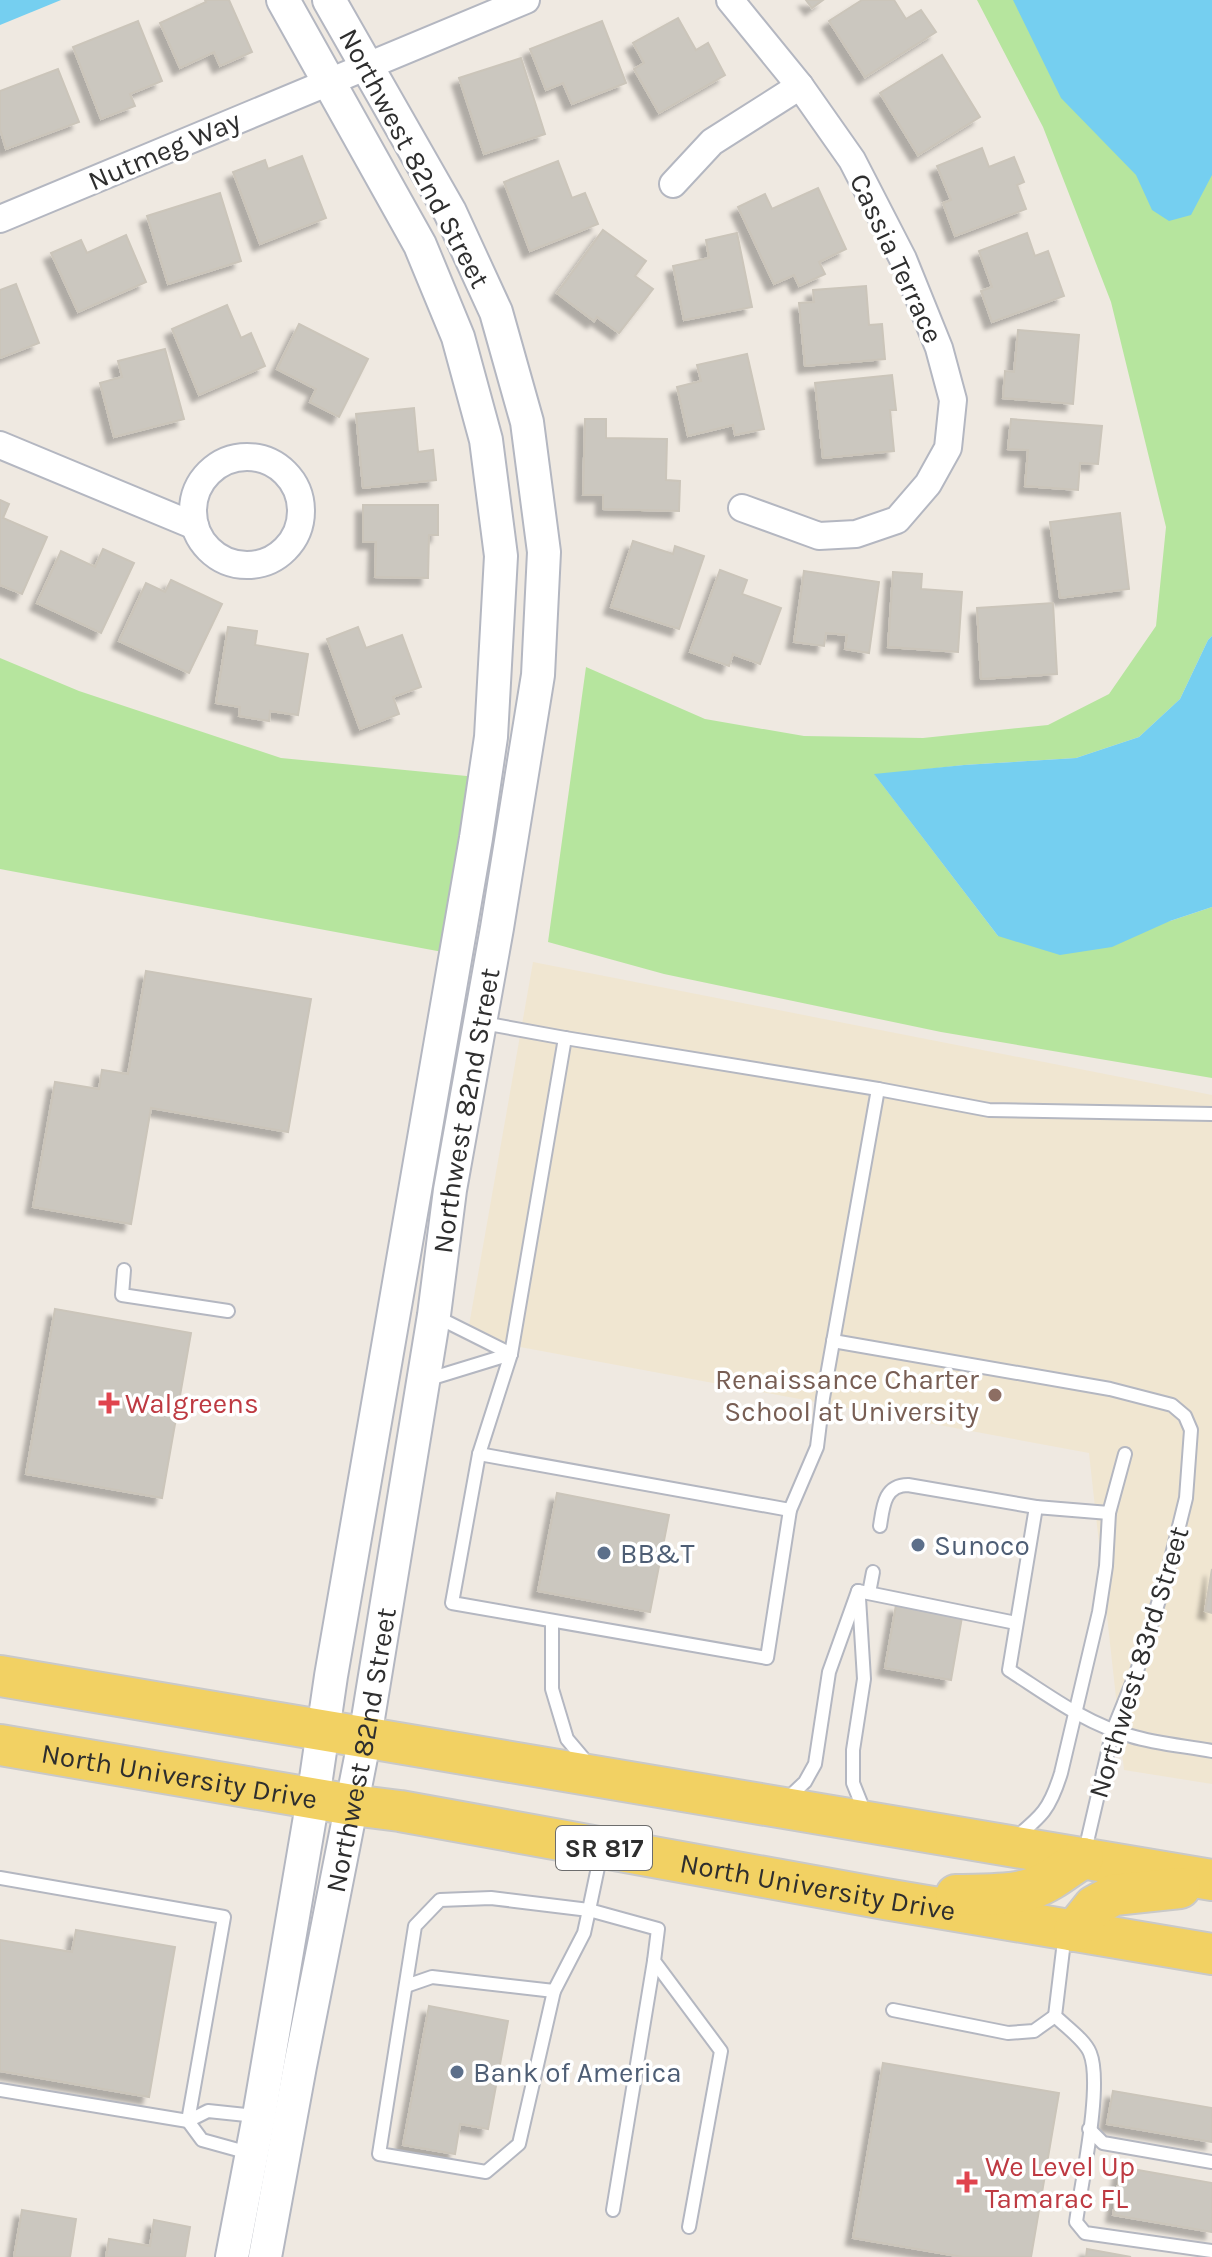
<svg xmlns="http://www.w3.org/2000/svg" width="1212" height="2257" viewBox="0 0 1212 2257" font-family="Karla,sans-serif">
	<style>
		.education { fill: #f0e6d1 }
		.green { fill: #b6e59e }
		.water { fill: #75cff0 }
		.building { fill: #cbc7bf; stroke: #cbc5ba; stroke-width: 2; filter: url(#shadow) }
		.lines { fill: none; stroke-linecap: round; stroke-linejoin: round }
		.service-casing { stroke: #b4b7c1; stroke-width: 16 }
		.minor-casing { stroke: #b4b7c1; stroke-width: 30 }
		.tertiary-casing { stroke: #b4b7c1; stroke-width: 36 }
		.primary-casing { stroke: #c9c9c9; stroke-width: 44 }
		.service { stroke: #fff; stroke-width: 12 }
		.minor { stroke: #fff; stroke-width: 26 }
		.tertiary { stroke: #fff; stroke-width: 32 }
		.primary { stroke: #f2d163; stroke-width: 40 }
		.education-dot { fill: #8d6e63; stroke: #fff; stroke-width: 3 }
		.health-dot { fill: #e0444e; stroke: #fff; stroke-width: 3 }
		.service-dot { fill: #5c6f8a; stroke: #fff; stroke-width: 3 }
		.labels { text-anchor: middle; stroke-width: 7; stroke-linejoin: round; paint-order: stroke }
		.shield { fill: #fff; stroke: #6d6d6d; stroke-width: 2 }
		.shield-label { font-size: 26px; font-weight: bold; fill: #2e2e2e }
		.street-label { font-size: 28px; fill: #2e2e2e; stroke: #fff }
		.education-label { font-size: 28px; fill: #785e54; stroke: #fff; text-anchor: end }
		.health-label { font-size: 28px; fill: #be3a42; stroke: #fff; text-anchor: start }
		.service-label { font-size: 28px; fill: #4e5e75; stroke: #fff; text-anchor: start }
	</style>
	<defs>
		<filter id="shadow"><feDropShadow dx="-7" dy="7" stdDeviation="2" flood-color="#0004"/></filter>
	</defs>
	<rect width="100%" height="100%" fill="#efe9e1"/>
	<path class="education" d="M533,962L1212,1095V1784L1124,1770L1089,1453L467,1337Z"/>
	<g class="green">
		<path d="M977,0H1212V636L1208,640L1180,699L1139,737L1076,758L964,765L875,775L998,936L1170,921L1212,907V1078L941,1032L664,974L548,942L586,667L705,719L804,736L923,738L1048,725L1109,694L1156,626L1166,527L1111,302L1043,127Z"/>
		<path d="M0,658L79,691L281,758L477,777L448,953L0,869Z"/>
	</g>
	<g class="water">
		<path d="M0,0H61L0,25Z"/>
		<path d="M1013,0H1212V175L1191,215L1169,221L1152,210L1136,175L1061,98Z"/>
		<path d="M1212,636V907L1170,921L1112,947L1060,955L998,936L874,774L964,765L1076,758L1139,737L1180,699L1208,640Z"/>
	</g>
	<g class="building">
		<path d="M205,0H229L252,52L220,66L214,52L180,68L160,23L206,2Z"/>
		<path d="M806,0H823L812,8Z"/>
		<path d="M862,0H894L906,19L921,10L936,32L865,77L829,21Z"/>
		<path d="M678,18L696,50L708,43L725,75L659,113L634,69L644,63L633,43Z"/>
		<path d="M138,21L162,81L130,94L135,106L101,119L73,47Z"/>
		<path d="M602,21L626,83L572,104L563,83L546,90L530,49Z"/>
		<path d="M942,55L980,117L918,155L880,93Z"/>
		<path d="M521,58L545,134L484,154L459,78Z"/>
		<path d="M58,69L79,122L6,149L0,129V91Z"/>
		<path d="M982,148L989,167L1014,157L1024,182L1017,185L1026,209L955,236L943,203L951,200L937,166Z"/>
		<path d="M302,156L326,218L260,244L233,172L265,160L268,169Z"/>
		<path d="M558,161L572,198L585,193L598,224L530,251L504,182Z"/>
		<path d="M818,188L846,249L819,262L825,274L799,286L794,275L774,284L738,207L765,194L772,209Z"/>
		<path d="M220,193L241,261L168,284L147,216Z"/>
		<path d="M603,230L646,261L635,276L653,289L619,333L597,317L594,321L557,293Z"/>
		<path d="M737,233L752,307L684,320L673,266L709,258L706,240Z"/>
		<path d="M1027,233L1035,256L1048,251L1064,296L992,322L981,291L992,287L979,251Z"/>
		<path d="M126,235L146,282L78,312L51,253L81,240L87,253Z"/>
		<path d="M16,284L39,343L0,358V290Z"/>
		<path d="M866,286L869,325L882,324L885,359L805,366L799,303L814,302L813,290Z"/>
		<path d="M227,305L241,338L251,333L265,366L199,395L172,329Z"/>
		<path d="M299,324L368,359L339,417L310,402L316,389L277,369Z"/>
		<path d="M1018,330L1079,335L1073,404L1003,398L1005,371L1014,372Z"/>
		<path d="M165,349L184,419L114,437L100,383L122,377L118,361Z"/>
		<path d="M747,354L764,429L735,435L733,425L688,436L677,387L701,381L697,365Z"/>
		<path d="M892,375L896,410H890L894,451L823,458L815,383Z"/>
		<path d="M414,408L418,452L433,450L436,480L363,488L356,414Z"/>
		<path d="M585,419H606V438L667,439L666,480L680,481L679,511L603,509V495H583Z"/>
		<path d="M1011,419L1102,426L1098,464L1080,463L1078,490L1025,486L1028,450L1008,449Z"/>
		<path d="M0,500L9,504L3,518L47,537L22,594L0,585Z"/>
		<path d="M363,505H438V535H429L428,578L375,577L376,542H363Z"/>
		<path d="M1120,513L1129,589L1060,598L1050,522Z"/>
		<path d="M633,541L673,554L675,546L704,556L679,629L611,607Z"/>
		<path d="M103,549L134,563L101,633L37,603L61,551L95,567Z"/>
		<path d="M720,570L747,580L742,594L781,608L760,664L733,654L729,666L690,652Z"/>
		<path d="M804,571L879,582L869,653L845,649L847,635L826,633L824,646L794,642Z"/>
		<path d="M893,572L922,574L921,589L962,592L958,652L888,647Z"/>
		<path d="M171,580L222,604L189,673L119,641L146,583L165,592Z"/>
		<path d="M1053,603L1057,674L981,679L977,608Z"/>
		<path d="M228,627L257,631L255,645L308,654L298,715L270,711L269,721L239,716L240,707L216,703Z"/>
		<path d="M358,627L366,648L402,635L421,687L393,697L399,714L360,729L327,639Z"/>
		<path d="M146,971L311,999L288,1132L151,1108L131,1224L33,1207L55,1082L99,1089L102,1070L128,1074Z"/>
		<path d="M55,1309L191,1333L162,1498L26,1474Z"/>
		<path d="M557,1493L669,1515L650,1612L538,1591Z"/>
		<path d="M1212,1569V1613L1205,1611Z"/>
		<path d="M896,1605L962,1617L951,1680L885,1668Z"/>
		<path d="M76,1930L175,1947L149,2097L0,2071V1940L72,1952Z"/>
		<path d="M429,2006L508,2021L488,2129L460,2124L455,2154L403,2145Z"/>
		<path d="M883,2063L1059,2093L1031,2257H963L853,2238Z"/>
		<path d="M1113,2091L1212,2108V2142L1107,2124Z"/>
		<path d="M1121,2167L1212,2183V2232L1113,2215Z"/>
		<path d="M22,2210L76,2219L70,2257H14Z"/>
		<path d="M154,2220L190,2227L185,2257H106L109,2239L150,2246Z"/>
		<path d="M1087,2249L1131,2257H1086Z"/>
	</g>
	<g class="lines">
		<defs>
			<g id="service">
				<path d="M483,1023L565,1038L878,1089L989,1110L1212,1114"/>
				<path d="M565,1038L511,1354L479,1454L452,1603L767,1658L790,1510L817,1447L823,1398L878,1089"/>
				<path d="M124,1270L122,1295L228,1311"/>
				<path d="M435,1316L511,1354"/>
				<path d="M833,1341L1110,1389L1172,1405L1185,1416L1191,1430L1186,1498L1168,1571L1137,1671L1113,1730L1084,1855"/>
				<path d="M426,1380L511,1354"/>
				<path d="M479,1454L790,1510"/>
				<path d="M1125,1454L1109,1513L1036,1507L1009,1670C1048,1695 1086,1724 1131,1736C1157,1744 1185,1746 1212,1751"/>
				<path d="M880,1526C883,1507 884,1485 908,1485L1036,1507"/>
				<path d="M858,1591L1016,1623"/>
				<path d="M869,1593L873,1572"/>
				<path d="M859,1598L864,1679L853,1750V1783L865,1813"/>
				<path d="M552,1621V1689L567,1739L589,1765"/>
				<path d="M787,1799L805,1782L815,1764L829,1672L858,1591"/>
				<path d="M1014,1839C1042,1816 1050,1809 1061,1773L1099,1612L1106,1566L1109,1513"/>
				<path d="M601,1853L589,1910L658,1929L654,1961L721,2051L689,2227"/>
				<path d="M0,1878L224,1917L188,2121L202,2140L249,2153"/>
				<path d="M491,1898L589,1910L584,1933L554,1991L519,2144L486,2172L379,2154L415,1926L440,1900Z"/>
				<path d="M1065,1933L1055,2016C1066,2027 1085,2040 1090,2053C1103,2085 1081,2184 1076,2222L1085,2233L1212,2251"/>
				<path d="M406,1986L432,1977L554,1991"/>
				<path d="M893,2010L1008,2033L1034,2031L1055,2016"/>
				<path d="M0,2090L188,2121L208,2111L256,2116"/>
				<path d="M1089,2129L1103,2143L1212,2162"/>
				<path d="M613,2210L654,1961"/>
			</g>
			<g id="minor">
				<path d="M730,0L800,86L852,160L903,259L939,348L953,400L948,448L928,484L897,520L856,534L819,536L742,508"/>
				<path d="M673,184L712,142L800,86"/>
				<path d="M0,219L526,0"/>
				<path d="M0,445L195,526"/>
				<circle cx="247" cy="511" r="54"/>
			</g>
			<g id="tertiary">
				<path d="M232,2257L259,2116L313,1799L331,1676L476,838L491,737L501,556L486,440L458,337L420,245L283,0"/>
				<path id="s1" d="M265,2257L300,2066L365,1737L434,1315L450,1190L497,928L538,675L544,552L527,422L496,312L450,212L329,0"/>
			</g>
			<g id="primary">
				<path d="M0,1676L1212,1880"/>
				<path id="s2" d="M0,1745L352,1805L400,1811L885,1899L1212,1954"/>
				<path d="M956,1895C981,1894 1010,1896 1033,1888C1051,1882 1067,1868 1083,1858"/>
				<path d="M1074,1931L1094,1906L1114,1895L1180,1888"/>
			</g>
		</defs>
		<use href="#service" class="service-casing"/>
		<use href="#minor" class="minor-casing"/>
		<use href="#tertiary" class="tertiary-casing"/>
		<use href="#primary" class="primary-casing"/>
		<use href="#service" class="service"/>
		<use href="#minor" class="minor"/>
		<use href="#tertiary" class="tertiary"/>
		<use href="#primary" class="primary"/>
	</g>
	<circle class="education-dot" cx="995" cy="1395" r="8"/>
	<g class="health-dot">
		<path d="M105 1391h8v8h8v8h-8v8h-8v-8h-8v-8h8z"/>
		<path d="M963 2170h8v8h8v8h-8v8h-8v-8h-8v-8h8z"/>
	</g>
	<g class="service-dot">
		<circle cx="918" cy="1545" r="8"/>
		<circle cx="604" cy="1553" r="8"/>
		<circle cx="457" cy="2072" r="8"/>
	</g>
	<g class="labels">
		<rect class="shield" x="556" y="1826" width="96" height="44" rx="6"/>
		<g class="shield-label">
			<text x="604" y="1857">SR 817</text>
		</g>
		<g class="street-label">
			<text transform="translate(164 150) rotate(-23)" y="10">Nutmeg Way</text>
			<text transform="translate(415 158) rotate(62)" y="10">Northwest 82nd Street</text>
			<text transform="translate(897 258) rotate(65)" y="10">Cassia Terrace</text>
			<text dy="10" stroke="none"><textPath href="#s1" startOffset="1164">Northwest 82nd Street</textPath></text>
			<text transform="translate(1138 1662) rotate(-73)" y="10">Northwest 83rd Street</text>
			<text dy="10" stroke="none"><textPath href="#s1" startOffset="516">Northwest 82nd Street</textPath></text>
			<text dy="10" stroke="none"><textPath href="#s2" startOffset="182">North University Drive</textPath></text>
			<text dy="10" stroke="none"><textPath href="#s2" startOffset="830">North University Drive</textPath></text>
		</g>
		<g class="education-label">
			<text x="979" y="1389">Renaissance Charter<tspan x="979" dy="32">School at University</tspan></text>
		</g>
		<g class="health-label">
			<text x="125" y="1413">Walgreens</text>
			<text x="985" y="2176">We Level Up<tspan x="985" dy="32">Tamarac FL</tspan></text>
		</g>
		<g class="service-label">
			<text x="934" y="1555">Sunoco</text>
			<text x="620" y="1563">BB&amp;T</text>
			<text x="473" y="2082">Bank of America</text>
		</g>
	</g>
</svg>
